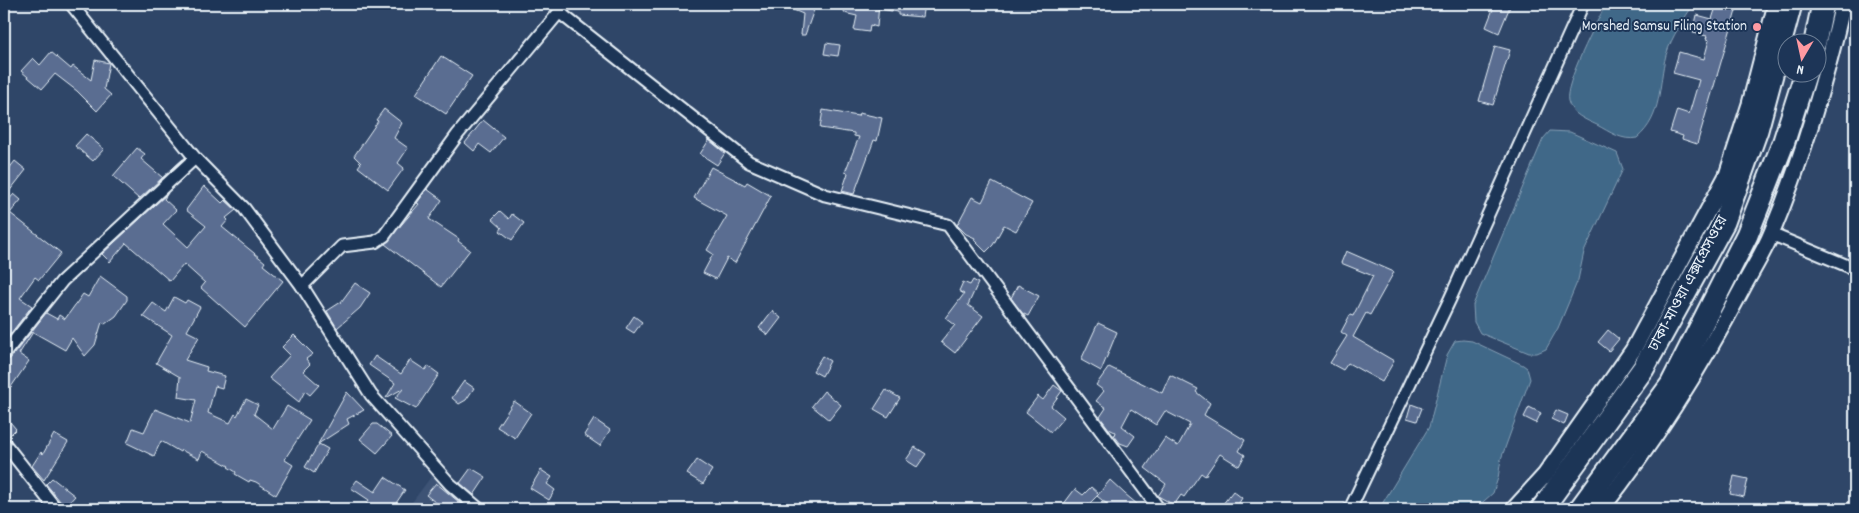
<svg xmlns="http://www.w3.org/2000/svg" width="1859" height="513" font-family="Dekko,'Noto Sans Bengali',sans-serif">
<rect width="100%" height="100%" fill="#2f4668"/>
<filter id="ink" filterUnits="userSpaceOnUse"><feTurbulence type="fractalNoise" baseFrequency=".02" numOctaves="2"/><feDisplacementMap in="SourceGraphic" scale="10" xChannelSelector="R" yChannelSelector="G"/><feConvolveMatrix kernelMatrix="1 2 1 2 8 2 1 2 1" color-interpolation-filters="sRGB"/></filter>
<g filter="url(#ink)">
<polygon fill="#3c5274" points="433,474 475,509 407,509"/>
<g fill="#416888" stroke="#849fb5">
<path d="M1606,4H1694C1683,20 1672,36 1666,55C1658,85 1663,116 1637,138C1622,141 1610,132 1597,125C1586,120 1571,114 1568,101C1564,84 1597,22 1606,4Z"/>
<polygon points="1550,131 1570,132 1617,153 1623,169 1584,252 1578,280 1558,328 1546,349 1537,353 1529,353 1480,333 1474,322 1473,305 1543,139"/>
<polygon points="1463,340 1472,341 1523,365 1527,368 1530,379 1501,459 1498,478 1493,493 1475,509 1379,509 1429,427 1447,355 1455,341"/>
</g>
<g fill="#5a6d91" stroke="#e8f1f8">
<polygon points="779,4 816,4 805,35 801,35 803,14"/>
<polygon points="845,4 879,4 877,27 870,25 869,32 854,30 857,16 844,13"/>
<polygon points="881,4 924,4 922,17 898,15 898,12 880,9"/>
<polygon points="1495,4 1511,4 1499,33 1486,27"/>
<polygon points="1717,4 1738,4 1697,144 1682,139 1683,136 1670,132 1677,110 1689,114 1699,80 1673,73 1679,52 1704,59 1709,40 1706,39 1707,36 1693,33 1697,15 1712,19"/>
<polygon points="826,43 840,45 838,56 824,54"/>
<polygon points="1495,46 1510,50 1493,105 1479,101"/>
<polygon points="51,52 71,69 73,66 91,80 95,60 109,63 104,89 111,95 97,111 77,91 55,74 42,89 21,71 33,58 40,65"/>
<polygon points="441,56 472,76 446,114 416,94"/>
<polygon points="384,109 402,123 394,138 408,148 398,163 404,168 388,190 358,167 361,163 354,156 378,121 376,120"/>
<polygon points="823,110 858,116 859,113 882,118 877,141 874,140 854,194 842,191 848,173 845,172 859,137 854,136 854,133 820,128"/>
<polygon points="483,120 504,137 491,153 479,144 474,151 465,143"/>
<polygon points="86,134 104,149 93,161 75,146"/>
<polygon points="709,140 725,153 717,165 700,154"/>
<polygon points="137,148 145,154 141,159 163,178 183,159 139,199 113,176"/>
<polygon points="15,161 26,170 4,198 4,175"/>
<polygon points="711,167 745,185 747,182 771,196 735,263 727,258 716,279 703,273 713,254 707,250 727,216 694,198"/>
<polygon points="992,182 1032,203 1016,231 1004,225 993,245 986,252 974,240 975,238 966,234 957,225 972,197 982,202"/>
<polygon points="204,186 222,203 225,200 236,210 226,218 228,220 222,227 265,262 263,265 283,281 245,327 201,288 205,283 184,264 170,281 126,243 110,262 102,254 168,193 164,199 176,210 163,224 188,247 206,226 186,210"/>
<polygon points="427,189 442,200 429,219 459,239 458,241 470,250 441,287 385,244 419,204 417,203"/>
<polygon points="14,194 21,200 10,213 61,253 39,280 35,277 20,298 32,306 4,342 4,205"/>
<polygon points="500,211 509,219 512,214 524,223 512,240 500,231 502,228 492,219"/>
<polygon points="1346,251 1394,272 1370,315 1366,313 1353,337 1394,361 1382,382 1348,363 1343,370 1330,363 1347,336 1341,332 1350,315 1353,316 1373,276 1341,263"/>
<polygon points="100,276 127,296 127,300 116,316 105,324 102,322 95,345 85,356 72,338 65,350 33,332 19,354 29,361 11,387 4,382 4,361 10,359 46,313 57,319 59,315 65,319 83,294 88,297"/>
<polygon points="973,280 978,283 968,305 983,316 955,353 941,342 955,325 946,318 964,294 959,291 963,282 970,285"/>
<polygon points="355,283 370,293 360,308 337,328 327,311 341,302"/>
<polygon points="1018,285 1039,296 1028,316 1022,313 1011,298"/>
<polygon points="174,297 185,303 187,300 200,307 187,331 199,337 185,360 207,367 206,371 225,376 222,388 215,386 208,413 230,423 235,414 237,416 246,399 258,405 254,414 273,429 287,406 310,420 286,457 285,460 293,465 276,495 256,482 250,480 249,482 235,474 236,472 228,467 229,466 202,451 199,459 181,450 180,452 161,441 154,456 127,443 133,428 144,432 155,409 190,423 196,400 178,397 180,377 156,363 172,335 143,316 153,303 166,312"/>
<polygon points="772,311 781,318 768,335 759,328"/>
<polygon points="634,316 642,322 634,333 626,328"/>
<polygon points="1098,323 1117,332 1101,371 1081,360"/>
<polygon points="1608,330 1619,339 1609,351 1598,342"/>
<polygon points="294,335 313,354 306,359 310,364 303,371 319,385 310,395 305,391 299,402 269,378 290,355 282,347"/>
<polygon points="375,356 401,374 410,360 425,370 428,366 439,374 416,409 395,398 404,388 386,398 395,383 369,365"/>
<polygon points="822,356 830,361 822,376 813,371"/>
<polygon points="1109,367 1162,393 1170,375 1198,389 1196,392 1210,403 1204,415 1245,440 1239,451 1245,455 1239,466 1220,454 1205,476 1201,473 1184,497 1181,495 1174,505 1158,496 1166,484 1145,468 1165,438 1178,446 1190,424 1165,411 1156,425 1131,409 1122,426 1135,436 1128,446 1120,443 1114,435 1115,432 1109,429 1100,417 1106,408 1096,401 1104,391 1096,385"/>
<polygon points="464,381 474,388 466,400 459,404 452,398"/>
<polygon points="1054,385 1062,391 1051,406 1064,417 1051,432 1026,412 1038,396 1043,400"/>
<polygon points="886,390 900,398 888,417 874,409"/>
<polygon points="824,391 841,405 829,420 812,406"/>
<polygon points="347,392 364,410 347,419 349,424 318,444"/>
<polygon points="514,401 531,413 515,438 497,427"/>
<polygon points="1411,404 1422,408 1417,421 1407,418"/>
<polygon points="1529,407 1541,413 1536,423 1524,417"/>
<polygon points="1556,410 1568,415 1564,425 1551,419"/>
<polygon points="4,415 16,429 8,437 4,436"/>
<polygon points="594,419 610,430 600,446 584,435"/>
<polygon points="373,424 377,424 392,436 377,453 360,439"/>
<polygon points="54,434 68,442 44,480 32,466 41,452 43,454"/>
<polygon points="319,444 328,449 314,473 305,467"/>
<polygon points="915,447 926,454 917,467 906,460"/>
<polygon points="697,460 712,470 703,484 687,474"/>
<polygon points="471,468 486,477 474,495 460,483"/>
<polygon points="541,470 552,477 547,484 555,490 549,500 530,488"/>
<polygon points="1734,476 1748,479 1744,497 1730,494"/>
<polygon points="385,477 405,490 392,509 363,509 369,500 351,488 357,480 375,492"/>
<polygon points="52,478 75,496 65,507 46,484"/>
<polygon points="1110,480 1125,494 1143,509 1113,509 1097,496"/>
<polygon points="436,483 465,507 463,509 444,509 426,495"/>
<polygon points="1091,487 1099,494 1084,509 1060,509 1075,489 1083,495"/>
<polygon points="1233,491 1242,498 1239,503 1250,509 1219,509"/>
</g>
<g fill="none" stroke-linecap="round" stroke-linejoin="round">
<defs>
<g id="minor">
<polyline points="71,4 195,158 244,208 302,286 371,395 450,484 479,509"/>
<polyline points="560,13 749,162 825,195 948,225 1159,509"/>
<polyline points="1771,234 1855,269"/>
<polyline points="302,286 342,246 375,242 384,236 458,134 566,4"/>
<polyline points="4,354 62,281 195,158"/>
<polyline points="4,443 56,509"/>
<polyline points="1350,509 1450,299 1583,4"/>
</g>
<g id="tertiary">
<polyline points="1514,509 1545,475 1633,350 1727,175 1750,104 1776,4"/>
<path d="M1601,509C1655,441 1701,367 1742,289C1752,270 1764,252 1772,232C1803,158 1825,82 1843,4"/>
</g>
<g id="motorway">
<polyline points="1815,42 1823,4"/>
<polyline points="1542,509 1643,369 1724,222 1757,130 1791,4"/>
<polyline points="1580,509 1671,385 1747,235 1784,141 1806,72"/>
</g>
</defs>
<use href="#minor" stroke="#e8f1f8" stroke-width="15"/>
<use href="#tertiary" stroke="#e8f1f8" stroke-width="19"/>
<use href="#motorway" stroke="#e8f1f8" stroke-width="25"/>
<use href="#minor" stroke="#1d3557" stroke-width="11"/>
<use href="#tertiary" stroke="#1d3557" stroke-width="15"/>
<use href="#motorway" stroke="#1d3557" stroke-width="21"/>
</g>
</g>
<circle fill="#ff9aa2" stroke="#1d3557" stroke-width="2" cx="1757" cy="27" r="5"/>
<g text-anchor="middle" dominant-baseline="central" stroke-width="4" stroke-linejoin="round" paint-order="stroke">
<g font-size="15" fill="#e8f1f8" stroke="#1d3557" text-anchor="end">
<text x="1747" y="27">Morshed Samsu Filing Station</text>
</g>
<g font-size="15" fill="#e8f1f8" stroke="#1d3557">
<text transform="translate(1689 284) rotate(-62)">ঢাকা-মাওয়া এক্সপ্রেসওয়ে</text>
</g>
</g>
<rect width="1859" height="513" fill="none" stroke="#1d3557" stroke-width="20"/>
<rect x="10" y="10" width="1839" height="493" fill="none" stroke="#e8f1f8" stroke-width="2" filter="url(#ink)"/>
<g transform="translate(1802 58) rotate(189)"><circle r="24" fill="#1d3557" stroke="#6e8097"/>
<path d="M0-4L9 19L0 12L-9 19Z" fill="#ff9aa2"/>
<text y="-8" font-size="14" font-weight="bold" text-anchor="middle" fill="#e8f1f8">N</text>
</g>
</svg>
